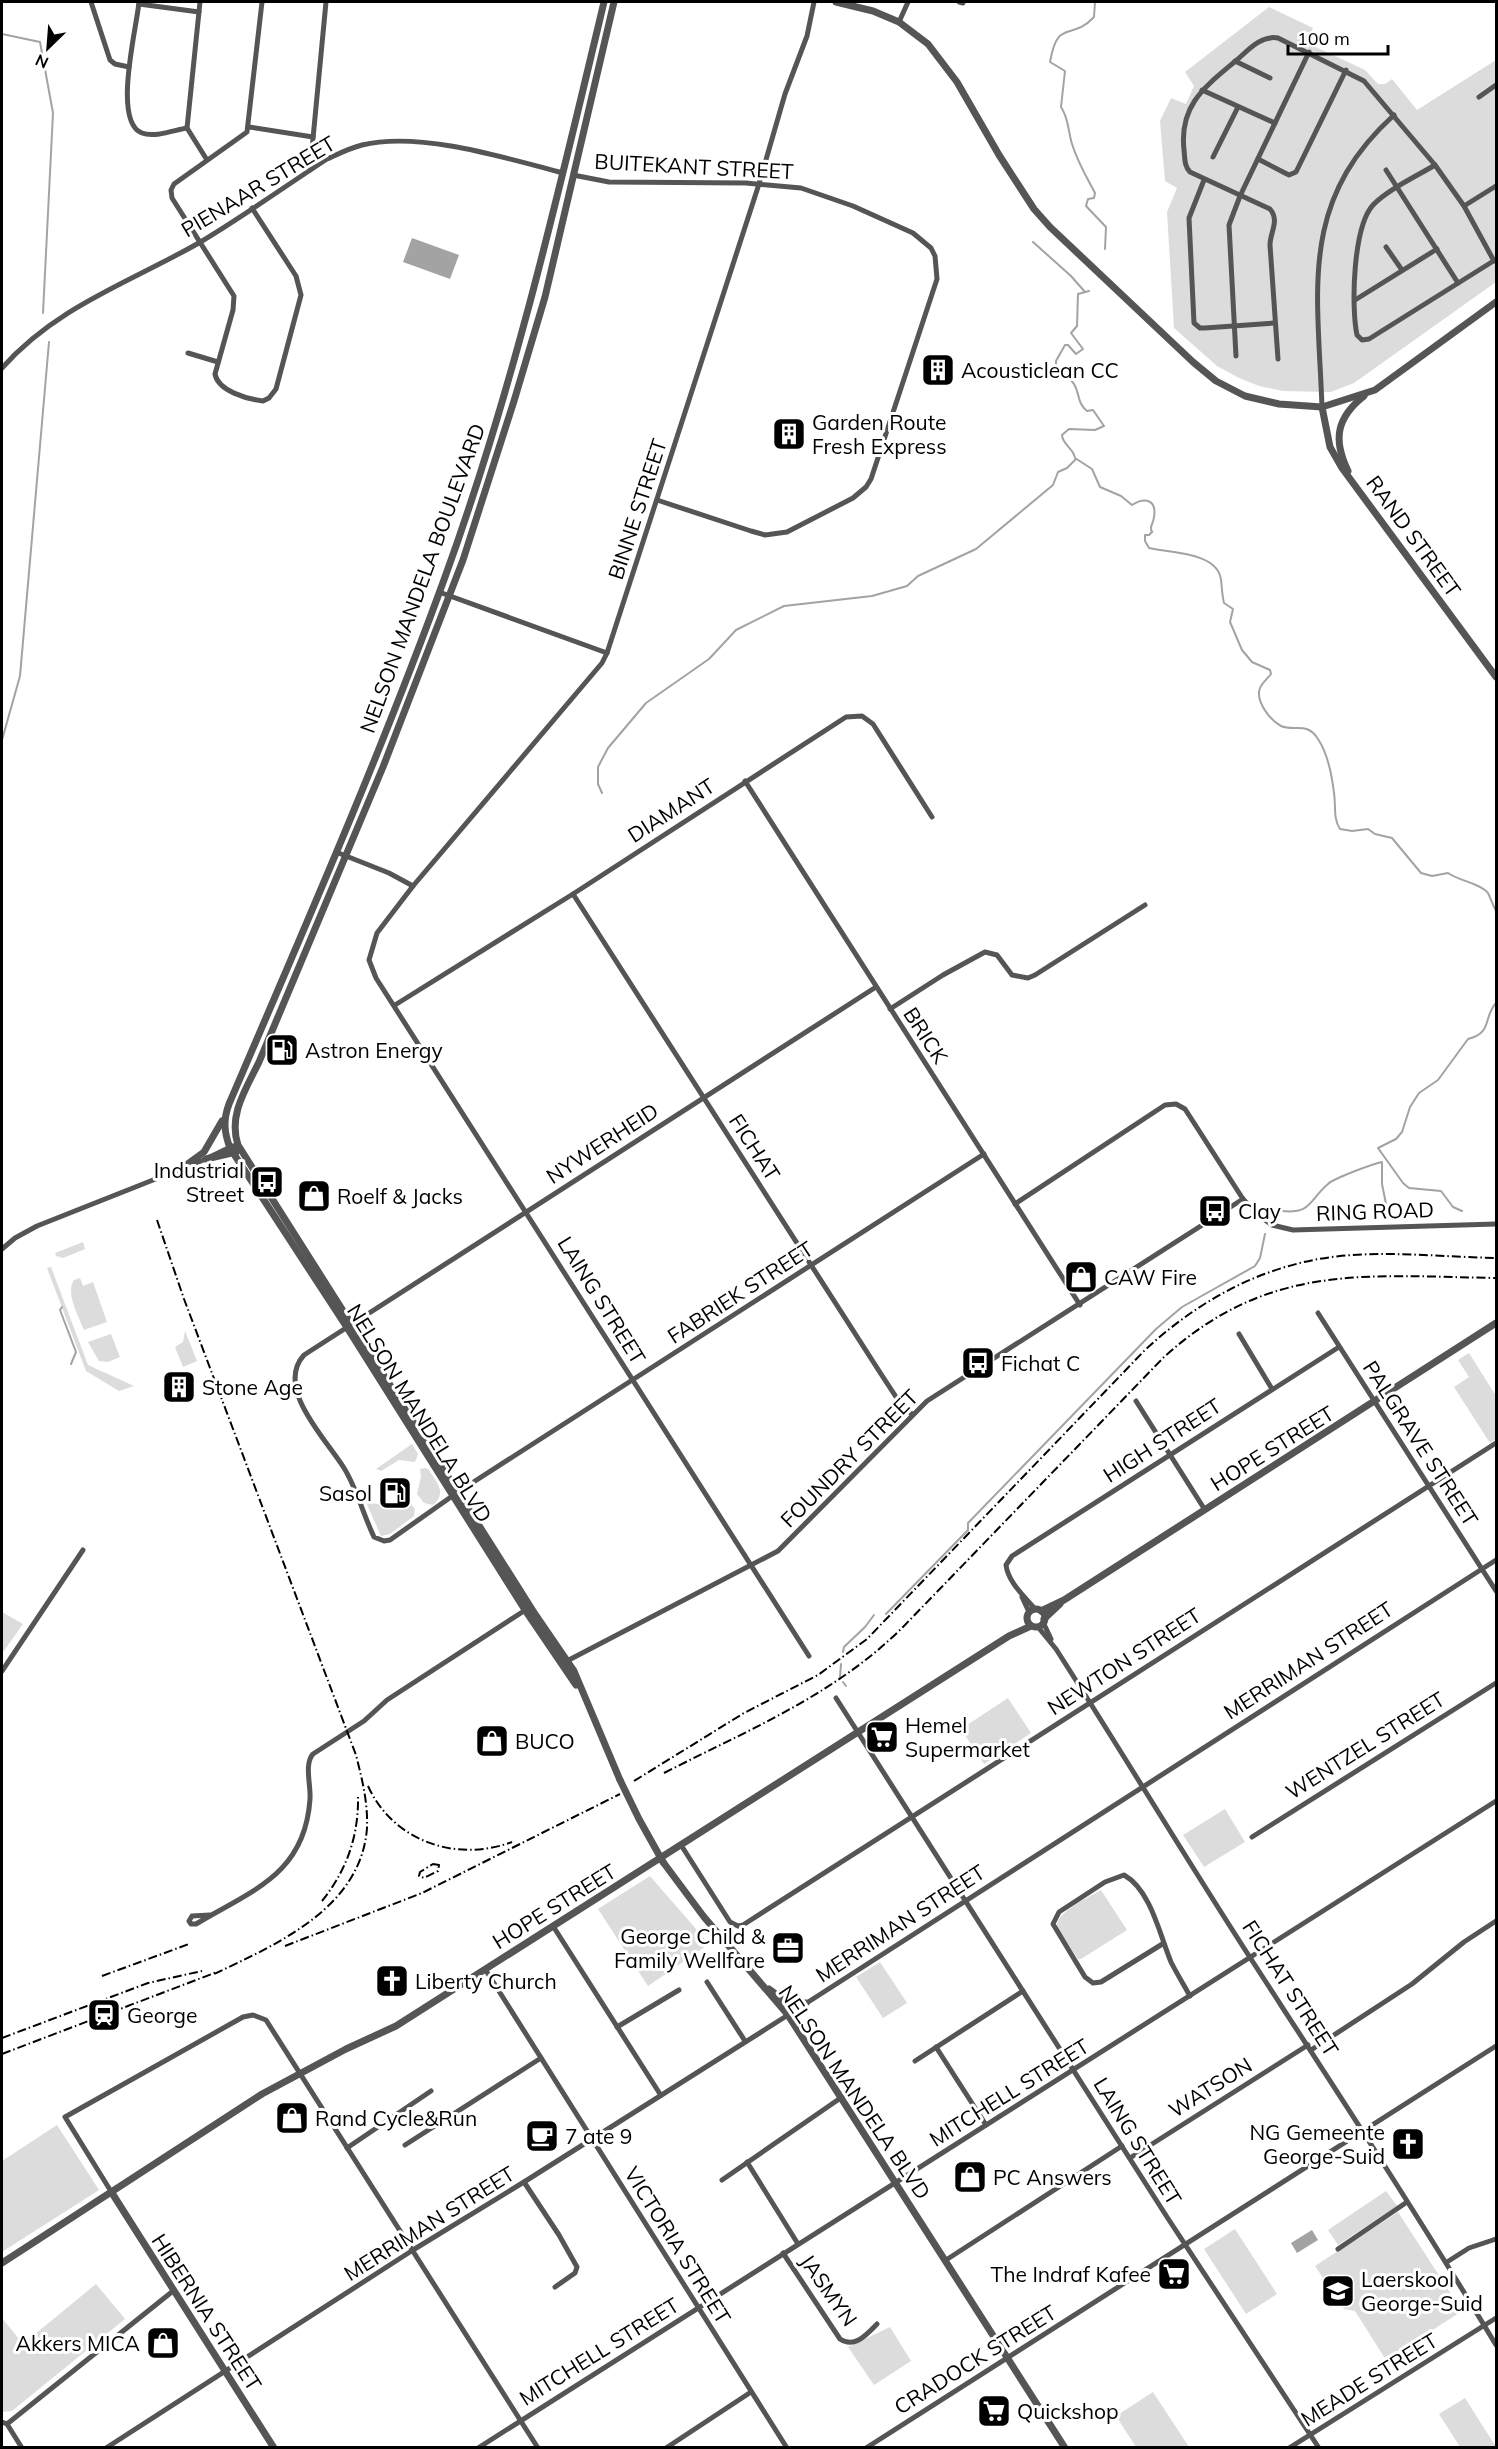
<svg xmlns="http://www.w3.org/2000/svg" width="1498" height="2449" font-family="Mulish,sans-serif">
<rect width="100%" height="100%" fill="#fff"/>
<g fill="#dcdcdc">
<polygon points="1269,7 1313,28 1307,43 1365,70 1378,84 1385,84 1392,79 1417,110 1496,60 1496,282 1354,383 1331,392 1283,391 1259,386 1239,378 1217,366 1174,328 1167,212 1177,188 1165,181 1160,121 1171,98 1186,104 1194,86 1185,72"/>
<polygon points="83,1242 85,1249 63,1258 56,1256 55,1253"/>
<polygon points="51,1267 88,1365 134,1386 119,1391 86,1371 47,1268"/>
<path d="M80,1278L83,1286L93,1282L107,1322L84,1330C79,1317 65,1293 74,1280Z"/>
<polygon points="185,1331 197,1361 183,1367 175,1347 183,1342"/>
<polygon points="111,1334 120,1357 108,1362 99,1361 88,1342"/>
<polygon points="1469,1353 1496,1396 1496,1439 1490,1443 1454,1387 1469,1377 1458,1360"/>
<polygon points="412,1444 418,1454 415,1462 399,1460 381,1471 376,1469"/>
<path d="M425,1468L428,1469C436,1481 448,1493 433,1505L424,1503L417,1494L421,1477L420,1469Z"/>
<polygon points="366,1502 400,1508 411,1504 415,1509 414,1516 390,1534 381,1536"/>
<polygon points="2,1612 23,1624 4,1651 2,1650"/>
<polygon points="1008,1698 1031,1733 984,1764 961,1729"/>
<polygon points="1225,1809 1245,1842 1204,1867 1183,1835"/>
<polygon points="650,1876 709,1944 648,1986 598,1909"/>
<path d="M1101,1890L1127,1930L1081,1959H1078L1057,1927C1056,1912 1089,1897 1101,1890Z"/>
<polygon points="880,1962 907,2003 883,2018 856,1977"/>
<polygon points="57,2125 99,2190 2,2252 2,2161"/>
<polygon points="1386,2191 1397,2206 1338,2245 1328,2230"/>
<polygon points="1398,2212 1462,2311 1386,2360 1355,2311 1344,2309 1315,2266"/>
<polygon points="1235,2229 1277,2294 1246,2314 1204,2249"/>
<polygon points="96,2284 125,2319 12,2411 2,2412 2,2318 23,2344"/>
<polygon points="890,2327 911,2361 874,2385 848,2347"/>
<polygon points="1153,2392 1189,2447 1136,2447 1116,2416"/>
<polygon points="1465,2398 1496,2447 1460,2447 1439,2414"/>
</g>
<g fill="#a3a3a3">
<polygon points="412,238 459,255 450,279 403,262"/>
<polygon points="1312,2230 1318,2240 1297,2253 1291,2243"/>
</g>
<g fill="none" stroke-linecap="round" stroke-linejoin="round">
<g stroke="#a3a3a3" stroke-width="2">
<path d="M1095,2L1094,17C1071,42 1058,17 1050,62L1065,71L1061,107C1069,119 1068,131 1072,144C1078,163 1086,176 1095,193L1094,198L1088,199L1086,206L1106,227L1105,249"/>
<polyline points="2,34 40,42 53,113 43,313"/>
<polyline points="1033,242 1071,276 1085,292"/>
<path d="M1089,291L1078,294L1077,326L1071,333L1083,349L1076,354L1068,345H1065L1056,361V368C1061,375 1070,377 1074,384C1080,394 1077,403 1087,411L1093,410L1104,426L1095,430L1069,429L1062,435C1062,444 1074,449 1075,458L1092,469L1100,487L1121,496L1132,505C1144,497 1157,499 1154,517C1154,520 1152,523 1151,527C1151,536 1155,528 1149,535H1145V541L1149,548C1170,553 1218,552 1221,580C1222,587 1222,595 1224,603L1233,609L1230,622L1242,650L1252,662L1270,670L1271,674C1268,678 1262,683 1260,688C1255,701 1270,720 1281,726C1295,732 1307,721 1318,739C1328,754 1332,776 1334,793C1336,805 1333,819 1340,829L1352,831L1368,829L1375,834L1392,838L1421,873L1432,876L1448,873C1459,881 1480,883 1488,893C1491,899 1493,906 1496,911"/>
<polyline points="2,740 20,676 49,342"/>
<polyline points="602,793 598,784 598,767 608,748 646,703 709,659 736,630 784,606 872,596 907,586 918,576 976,549 1053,485 1058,472 1067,468 1076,459"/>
<polyline points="1382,1163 1382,1184 1388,1214"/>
<path d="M1282,1211C1312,1214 1309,1200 1328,1184C1334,1178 1373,1164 1382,1162"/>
<path d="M1462,1211L1453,1207L1441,1191L1409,1188L1403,1183L1378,1148L1396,1139L1402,1132L1410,1107L1419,1093L1438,1080L1468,1039C1493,1033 1483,1017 1496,1003"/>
<polyline points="62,1307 60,1310 76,1352 71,1364"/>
<polyline points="886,1614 968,1530 968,1523 1156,1329 1182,1307 1255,1266 1260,1258 1265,1234"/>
<polyline points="843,1652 844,1647 865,1627 874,1615"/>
<polyline points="840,1677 841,1664"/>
<polyline points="843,1682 846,1686"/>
</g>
<g stroke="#555" stroke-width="5">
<polyline points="91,2 110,60 115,64 129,67"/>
<path d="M139,2C137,27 112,122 142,133C154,138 175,130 187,128"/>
<polyline points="200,2 187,128 207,160"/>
<polyline points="959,2 963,3"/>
<polyline points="139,4 199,12"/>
<polyline points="899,22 908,2"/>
<polyline points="1235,61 1270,78"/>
<polyline points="1202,90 1275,123"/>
<polyline points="1479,97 1496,85"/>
<polyline points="249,127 313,137"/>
<polyline points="1213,157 1238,107"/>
<polyline points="1258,159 1285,173 1289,175 1296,172 1346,70"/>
<path d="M1435,165C1417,176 1387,190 1373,205C1353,227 1351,307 1357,335L1362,340L1369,339L1495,260"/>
<polyline points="310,170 326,2"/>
<polyline points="1386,170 1458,283"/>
<polyline points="573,175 609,182 746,183 801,188 853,206 913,233 931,248 935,256 937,279 871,479 866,487 853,498 787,532 765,535 751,531 657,500"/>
<polyline points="1204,180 1189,218 1194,323 1200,328 1205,328 1275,323"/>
<polyline points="1464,206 1496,186"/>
<path d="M252,208L296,276L301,295L276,389L269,398L263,401C247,399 218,391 215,374L233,310L234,296L172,198L171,190L174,184L247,132L262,2"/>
<polyline points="1386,247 1402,270"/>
<polyline points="1355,300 1437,249"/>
<polyline points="188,353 218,362"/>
<polyline points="1236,356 1229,225 1240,196 1309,52"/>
<path d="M1278,359L1270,245C1270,232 1280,221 1270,209L1190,172C1184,166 1185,158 1184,150C1179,104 1206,86 1238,59C1249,49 1262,35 1278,38L1364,81L1435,165L1464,206L1494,261"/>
<path d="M2,368C56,307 128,283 197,244C241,218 284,187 327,159C338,154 350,148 362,145C420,131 506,158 563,173"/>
<path d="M1322,407C1318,291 1298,202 1394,115"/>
<polyline points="439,592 607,653"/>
<polyline points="745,781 1080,1305"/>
<polyline points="336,852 389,873 413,886"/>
<polyline points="573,894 881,1374 902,1406 912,1414"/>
<path d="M876,987L304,1355C274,1388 327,1440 344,1468C357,1489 363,1514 374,1537L384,1541L390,1540L458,1492L984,1154"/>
<polyline points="395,1005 573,894 846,717 862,716 873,724 932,817"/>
<polyline points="890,1009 943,975 985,952 997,955 1012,975 1028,978 1035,975 1145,905"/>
<polyline points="1015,1204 1165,1105 1176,1104 1185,1109 1243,1199 1258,1215 1272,1225 1293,1230 1496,1224"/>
<polyline points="2,1249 15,1238 37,1226 206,1159"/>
<polyline points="1318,1313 1496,1591"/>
<polyline points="1239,1334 1272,1389"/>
<polyline points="1136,1401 1205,1510"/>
<polyline points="1022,1597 1029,1612"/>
<path d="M1035,1609C1024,1596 1008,1582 1006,1565L1012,1556L1339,1347"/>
<polyline points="1043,1622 1051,1639"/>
<path d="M1038,1627L1056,1649C1122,1752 1185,1857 1251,1959C1334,2087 1418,2215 1496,2345"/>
<polyline points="809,1656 376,978 369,960 377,933 413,886 602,663 607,653 759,184 785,94 807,36 814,2"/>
<polyline points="565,1662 778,1551 927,1401 1243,1199"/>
<polyline points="2,1671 83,1550"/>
<polyline points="836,1698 1167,2217 1319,2448"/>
<polyline points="1252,1837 1496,1683"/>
<polyline points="681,1845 730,1922 738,1926 743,1925 1496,1443"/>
<path d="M210,1915L192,1916L189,1921L191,1924H196C253,1890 305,1874 310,1799C311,1785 304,1764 313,1754L364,1721L387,1700L527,1609"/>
<polyline points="553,1926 660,2094"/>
<path d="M1164,1943L1101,1982L1093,1983L1085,1977L1053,1924L1059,1912L1105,1882L1124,1875C1151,1890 1160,1936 1171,1962C1177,1974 1184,1985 1190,1996"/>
<polyline points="485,1969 787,2448"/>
<polyline points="707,1982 745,2041"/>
<polyline points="617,2027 679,1990"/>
<polyline points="936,2047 986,2125"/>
<polyline points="1311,2050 1412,1984 1464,1942 1496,1921"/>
<polyline points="915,2061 1023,1991"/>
<polyline points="405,2145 541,2058"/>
<polyline points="347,2148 431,2091"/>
<polyline points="1130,2158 1308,2045"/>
<polyline points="747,2162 798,2244"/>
<polyline points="722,2180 842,2097"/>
<polyline points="524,2182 559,2235 577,2267 575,2273 555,2287"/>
<polyline points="112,2193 65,2117 243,2017 253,2015 266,2020 538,2448"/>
<polyline points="1338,2249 1407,2202"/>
<path d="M783,2253L840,2339C855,2349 867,2334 877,2324"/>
<polyline points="946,2260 1122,2146"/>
<polyline points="1447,2262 1469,2248 1496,2239"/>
<polyline points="2,2422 7,2424 22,2448"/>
<polyline points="7,2424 173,2291"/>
<polyline points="106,2448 413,2250 524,2182 788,2015 1496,1560"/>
<polyline points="478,2448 1496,1801"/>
<polyline points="666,2448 751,2392"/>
<polyline points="866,2448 1496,2046"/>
<polyline points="1289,2448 1496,2318"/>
</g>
<g stroke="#555" stroke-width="7">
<path d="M614,2L545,297L514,401L463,560L383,767L259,1062C246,1089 228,1115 238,1145L535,1614L574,1671L620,1780"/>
<polyline points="836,2 873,11 899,22 928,44 957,82 999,155 1034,209 1050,227 1193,362 1216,381 1245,396 1279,404 1322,407 1375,390 1496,302"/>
<polyline points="1322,407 1330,447 1342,468 1496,677"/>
<path d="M1348,471C1333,440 1336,418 1364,396"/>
<polyline points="206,1159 236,1152"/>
<polyline points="208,1159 233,1147"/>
<polyline points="182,1168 204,1152 222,1121"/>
<circle cx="1036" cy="1618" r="9"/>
<polyline points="1041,1611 1064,1600 1496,1323"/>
<polyline points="1044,1619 1060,1604"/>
<path d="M576,1685L525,1610L346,1326L230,1148C224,1132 223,1120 229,1104C304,929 380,756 445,577C513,390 558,195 604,2"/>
<polyline points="663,1862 704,1917 788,2015 1065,2448"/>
<polyline points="769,1989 788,2003 806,2003"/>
<polyline points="112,2193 274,2448"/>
<polyline points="2,2263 262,2094 346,2049 396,2026 1009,1636 1031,1626"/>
</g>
<g stroke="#000" stroke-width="2" stroke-dasharray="9 3 1.5 3" stroke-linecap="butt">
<path d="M157,1220L184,1299L356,1755C362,1779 368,1802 367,1828C361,1909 275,1945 212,1975"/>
<path d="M664,1773C748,1730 835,1695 903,1627L1164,1357C1269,1262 1366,1276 1496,1278"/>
<path d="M634,1781L744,1713L818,1675L867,1639L1145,1350C1200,1299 1265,1264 1340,1256C1392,1251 1445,1257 1496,1258"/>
<path d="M368,1786C393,1841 456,1863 512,1842"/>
<polygon points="433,1864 439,1865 438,1871 424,1878 419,1876 420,1872"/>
<path d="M322,1901C347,1870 359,1835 358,1795"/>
<polyline points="285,1946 422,1893 620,1794"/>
<polyline points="102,1976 189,1944"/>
<polyline points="2,2038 148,1983 202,1971"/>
<polyline points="2,2054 217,1972"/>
</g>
<polyline stroke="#555" stroke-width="7" points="620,1780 639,1819 663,1862"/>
</g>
<defs>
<symbol id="building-square" viewBox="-11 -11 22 22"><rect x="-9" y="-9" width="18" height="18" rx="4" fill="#000" stroke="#fff"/><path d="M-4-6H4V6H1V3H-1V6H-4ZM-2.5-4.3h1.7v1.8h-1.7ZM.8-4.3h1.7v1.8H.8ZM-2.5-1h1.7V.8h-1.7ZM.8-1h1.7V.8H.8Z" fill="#fff"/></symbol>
<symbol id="fuel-square" viewBox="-11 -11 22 22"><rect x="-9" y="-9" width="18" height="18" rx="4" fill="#000" stroke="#fff"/><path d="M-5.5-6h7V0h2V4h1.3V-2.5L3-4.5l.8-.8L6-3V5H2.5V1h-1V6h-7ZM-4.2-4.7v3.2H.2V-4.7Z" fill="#fff"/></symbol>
<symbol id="bus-square" viewBox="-11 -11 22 22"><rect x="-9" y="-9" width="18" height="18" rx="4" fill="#000" stroke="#fff"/><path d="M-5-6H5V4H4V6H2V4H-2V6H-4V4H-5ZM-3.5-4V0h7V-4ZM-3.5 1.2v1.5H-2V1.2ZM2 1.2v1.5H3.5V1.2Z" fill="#fff"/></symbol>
<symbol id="shop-square" viewBox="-11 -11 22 22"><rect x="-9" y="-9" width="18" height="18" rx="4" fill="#000" stroke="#fff"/><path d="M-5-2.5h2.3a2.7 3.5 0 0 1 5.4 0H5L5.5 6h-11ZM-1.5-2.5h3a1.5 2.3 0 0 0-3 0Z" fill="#fff"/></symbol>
<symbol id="supermarket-square" viewBox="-11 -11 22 22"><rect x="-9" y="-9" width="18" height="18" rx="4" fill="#000" stroke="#fff"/><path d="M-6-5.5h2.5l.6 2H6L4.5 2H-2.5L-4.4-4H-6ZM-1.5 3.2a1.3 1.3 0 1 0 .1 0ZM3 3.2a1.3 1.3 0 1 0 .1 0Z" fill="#fff"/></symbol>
<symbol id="office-square" viewBox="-11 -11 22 22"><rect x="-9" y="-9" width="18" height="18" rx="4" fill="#000" stroke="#fff"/><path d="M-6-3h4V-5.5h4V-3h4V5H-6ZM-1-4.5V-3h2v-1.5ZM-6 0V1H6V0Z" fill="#fff"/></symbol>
<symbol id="church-square" viewBox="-11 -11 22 22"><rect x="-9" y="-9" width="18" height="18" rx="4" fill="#000" stroke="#fff"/><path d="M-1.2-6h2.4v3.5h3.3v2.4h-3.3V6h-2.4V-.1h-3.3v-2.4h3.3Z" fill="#fff"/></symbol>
<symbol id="station-square" viewBox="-11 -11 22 22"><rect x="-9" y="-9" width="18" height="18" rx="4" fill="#000" stroke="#fff"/><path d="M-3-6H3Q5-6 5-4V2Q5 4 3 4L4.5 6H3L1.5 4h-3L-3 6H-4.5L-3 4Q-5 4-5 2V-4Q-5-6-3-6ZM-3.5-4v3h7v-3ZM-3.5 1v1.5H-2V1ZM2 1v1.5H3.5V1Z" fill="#fff"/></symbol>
<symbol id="cafe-square" viewBox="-11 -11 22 22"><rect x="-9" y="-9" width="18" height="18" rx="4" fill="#000" stroke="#fff"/><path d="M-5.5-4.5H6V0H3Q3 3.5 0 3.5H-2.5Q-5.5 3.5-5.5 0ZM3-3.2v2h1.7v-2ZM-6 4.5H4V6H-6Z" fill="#fff"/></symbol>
<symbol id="school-square" viewBox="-11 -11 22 22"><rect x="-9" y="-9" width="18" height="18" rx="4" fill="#000" stroke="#fff"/><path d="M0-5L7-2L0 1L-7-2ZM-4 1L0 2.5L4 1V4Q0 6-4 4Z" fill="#fff"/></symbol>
</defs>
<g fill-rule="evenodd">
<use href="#building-square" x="919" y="351" width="38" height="38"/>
<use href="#building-square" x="770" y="415" width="38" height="38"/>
<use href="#fuel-square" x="263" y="1031" width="38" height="38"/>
<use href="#bus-square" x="248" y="1163" width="38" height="38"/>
<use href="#shop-square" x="295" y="1177" width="38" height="38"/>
<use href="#bus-square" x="1196" y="1192" width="38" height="38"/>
<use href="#shop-square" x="1062" y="1258" width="38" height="38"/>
<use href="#bus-square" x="959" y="1344" width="38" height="38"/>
<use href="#building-square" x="160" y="1368" width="38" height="38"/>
<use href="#fuel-square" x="376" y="1474" width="38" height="38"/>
<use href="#supermarket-square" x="863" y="1718" width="38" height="38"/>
<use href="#shop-square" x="473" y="1722" width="38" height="38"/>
<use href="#office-square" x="769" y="1929" width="38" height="38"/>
<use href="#church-square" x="373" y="1962" width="38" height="38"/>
<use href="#station-square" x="85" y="1996" width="38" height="38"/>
<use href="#shop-square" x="273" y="2099" width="38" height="38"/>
<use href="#cafe-square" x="523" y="2117" width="38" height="38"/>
<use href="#church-square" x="1389" y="2125" width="38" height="38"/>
<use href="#shop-square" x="951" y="2158" width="38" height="38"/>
<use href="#supermarket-square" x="1155" y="2255" width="38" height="38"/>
<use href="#school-square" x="1319" y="2272" width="38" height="38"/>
<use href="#shop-square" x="144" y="2324" width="38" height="38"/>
<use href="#supermarket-square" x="975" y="2392" width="38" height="38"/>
</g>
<g text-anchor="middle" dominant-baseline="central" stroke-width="6" stroke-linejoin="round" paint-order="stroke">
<g font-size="21" fill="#000" stroke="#fff">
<text transform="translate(694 166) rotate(3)">BUITEKANT STREET</text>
<text transform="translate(258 186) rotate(-31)">PIENAAR STREET</text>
<text transform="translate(637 509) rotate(-72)">BINNE STREET</text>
<text transform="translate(1414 536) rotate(54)">RAND STREET</text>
<text transform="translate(422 578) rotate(-70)">NELSON MANDELA BOULEVARD</text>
<text transform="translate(671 810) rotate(-33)">DIAMANT</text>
<text transform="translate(926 1035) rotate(57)">BRICK</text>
<text transform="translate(602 1143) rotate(-33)">NYWERHEID</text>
<text transform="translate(755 1147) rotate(57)">FICHAT</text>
<text transform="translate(1375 1211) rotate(-2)">RING ROAD</text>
<text transform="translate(740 1292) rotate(-33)">FABRIEK STREET</text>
<text transform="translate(602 1300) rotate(58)">LAING STREET</text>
<text transform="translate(420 1413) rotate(58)">NELSON MANDELA BLVD</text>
<text transform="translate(1162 1440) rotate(-33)">HIGH STREET</text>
<text transform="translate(1421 1443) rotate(57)">PALGRAVE STREET</text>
<text transform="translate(1272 1448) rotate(-32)">HOPE STREET</text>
<text transform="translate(849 1458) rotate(-45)">FOUNDRY STREET</text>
<text transform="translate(1308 1660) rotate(-33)">MERRIMAN STREET</text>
<text transform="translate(1124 1661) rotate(-33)">NEWTON STREET</text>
<text transform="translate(1365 1745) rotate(-32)">WENTZEL STREET</text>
<text transform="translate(554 1906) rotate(-32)">HOPE STREET</text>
<text transform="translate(900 1923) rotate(-33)">MERRIMAN STREET</text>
<text transform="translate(1291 1988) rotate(57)">FICHAT STREET</text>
<text transform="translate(1210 2087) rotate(-32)">WATSON</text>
<text transform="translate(855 2092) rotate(56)">NELSON MANDELA BLVD</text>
<text transform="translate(1009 2092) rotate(-32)">MITCHELL STREET</text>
<text transform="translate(1138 2141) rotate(58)">LAING STREET</text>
<text transform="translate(429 2223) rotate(-32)">MERRIMAN STREET</text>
<text transform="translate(678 2245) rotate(58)">VICTORIA STREET</text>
<text transform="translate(829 2290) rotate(55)">JASMYN</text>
<text transform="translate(207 2312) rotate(57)">HIBERNIA STREET</text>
<text transform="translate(599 2351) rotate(-32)">MITCHELL STREET</text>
<text transform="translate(975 2359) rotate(-32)">CRADOCK STREET</text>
<text transform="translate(1369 2379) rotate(-32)">MEADE STREET</text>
</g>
<g font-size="21" fill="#000" stroke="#fff" text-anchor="start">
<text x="961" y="370">Acousticlean CC</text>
<text x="812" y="422">Garden Route<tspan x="812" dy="24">Fresh Express</tspan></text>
<text x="305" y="1050">Astron Energy</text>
<text x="244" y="1170" text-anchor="end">Industrial<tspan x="244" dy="24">Street</tspan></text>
<text x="337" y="1196">Roelf &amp; Jacks</text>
<text x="1238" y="1211">Clay</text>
<text x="1104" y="1277">CAW Fire</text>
<text x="1001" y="1363">Fichat C</text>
<text x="202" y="1387">Stone Age</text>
<text x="372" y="1493" text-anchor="end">Sasol</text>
<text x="905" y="1725">Hemel<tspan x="905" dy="24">Supermarket</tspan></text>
<text x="515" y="1741">BUCO</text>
<text x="765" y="1936" text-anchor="end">George Child &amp;<tspan x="765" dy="24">Family Wellfare</tspan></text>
<text x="415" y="1981">Liberty Church</text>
<text x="127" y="2015">George</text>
<text x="315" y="2118">Rand Cycle&amp;Run</text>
<text x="1385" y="2132" text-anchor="end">NG Gemeente<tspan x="1385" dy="24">George-Suid</tspan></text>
<text x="565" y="2136">7 ate 9</text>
<text x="993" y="2177">PC Answers</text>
<text x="1151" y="2274" text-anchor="end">The Indraf Kafee</text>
<text x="1361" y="2279">Laerskool<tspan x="1361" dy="24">George-Suid</tspan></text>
<text x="140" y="2343" text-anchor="end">Akkers MICA</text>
<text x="1017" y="2411">Quickshop</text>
</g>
</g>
<rect width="1498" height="2449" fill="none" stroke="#000000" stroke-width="6"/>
<g transform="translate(48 48) rotate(205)" stroke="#ffffff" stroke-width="4.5" paint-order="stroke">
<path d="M0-4.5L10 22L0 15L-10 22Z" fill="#000000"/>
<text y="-9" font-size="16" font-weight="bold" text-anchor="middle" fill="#000000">N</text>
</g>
<path d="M1288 45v9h100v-9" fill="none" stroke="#000000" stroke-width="3"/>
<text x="1297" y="45" font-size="18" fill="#000000" stroke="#ffffff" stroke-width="4.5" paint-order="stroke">100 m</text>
</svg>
